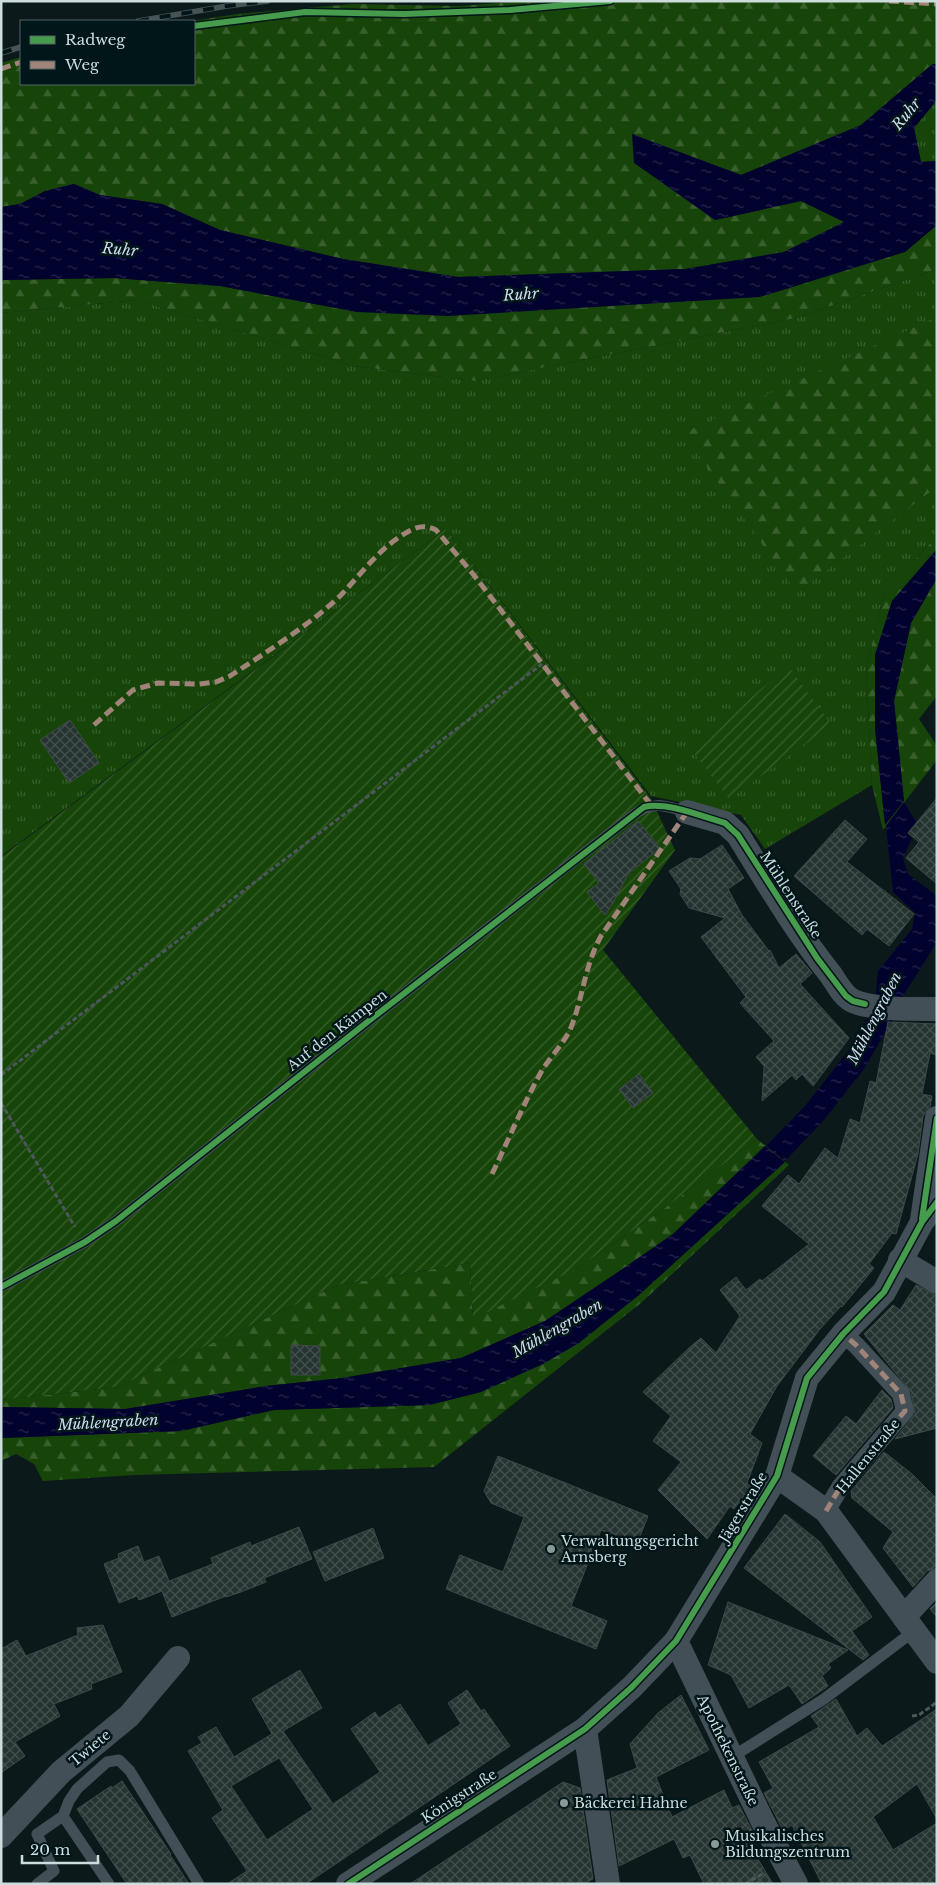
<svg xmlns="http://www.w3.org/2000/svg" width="938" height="1885" font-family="'Libre Baskerville',serif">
<defs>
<pattern id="grass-tufts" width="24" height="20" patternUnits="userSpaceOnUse" patternTransform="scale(1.25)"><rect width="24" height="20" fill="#174509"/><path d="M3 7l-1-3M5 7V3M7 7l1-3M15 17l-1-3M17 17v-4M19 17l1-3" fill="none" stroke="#385f2c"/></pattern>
<pattern id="forest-firs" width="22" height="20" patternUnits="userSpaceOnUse" patternTransform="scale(1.25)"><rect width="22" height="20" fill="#174509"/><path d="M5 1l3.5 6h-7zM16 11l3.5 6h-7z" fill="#385f2c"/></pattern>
<pattern id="garden-furrows" width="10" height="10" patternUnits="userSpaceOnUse" patternTransform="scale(1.25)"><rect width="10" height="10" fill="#174509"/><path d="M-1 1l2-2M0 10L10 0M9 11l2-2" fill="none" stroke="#385f2c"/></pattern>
<pattern id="water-ripples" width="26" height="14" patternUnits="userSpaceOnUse" patternTransform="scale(1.25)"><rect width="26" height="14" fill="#02022f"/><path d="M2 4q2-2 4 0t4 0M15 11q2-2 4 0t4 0" fill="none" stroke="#26264d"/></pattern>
<pattern id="building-cross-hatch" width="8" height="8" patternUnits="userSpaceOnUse" patternTransform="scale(1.25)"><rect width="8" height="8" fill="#253331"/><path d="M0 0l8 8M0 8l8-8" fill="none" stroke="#43504e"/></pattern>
</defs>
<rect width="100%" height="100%" fill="#0b191b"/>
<g fill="url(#grass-tufts)">
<polygon points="937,100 937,161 921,162 914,128"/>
<polygon points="937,269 937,536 884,593 866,669 872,785 765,849 741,815 651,796 446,529 1,856 1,313 137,300 354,366 475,381 796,318"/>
</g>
<g fill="url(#forest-firs)">
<polygon points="522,1 937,1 937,64 932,64 861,125 741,175 632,135 715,220 801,201 845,222 784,252 685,269 458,277 343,259 220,230 162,204 100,195 74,184 45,191 20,204 1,207 1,63 21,57 21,84 194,84 194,21 192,21 237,14 353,4 460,6"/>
<polygon points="937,225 937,269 796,318 475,381 354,366 137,300 1,313 1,280 114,278 220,286 357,312 905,252"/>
<polygon points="937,317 937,490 935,488 797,593 683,433"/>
<polygon points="937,536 937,549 892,601 875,655 875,729 885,825 904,801 894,701 911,623 937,578 937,696 919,719 937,746 937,760 883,830 872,785 866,669 884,593"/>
<polygon points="757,1139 789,1165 641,1303 434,1467 134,1475 43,1481 34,1464 16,1454 1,1461 1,1438 181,1431 274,1410 429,1405 481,1392 639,1295 784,1162 765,1147 673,1234 621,1270 545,1321 461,1358 342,1378 266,1386 125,1409 1,1407 1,1400 117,1387 338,1285 470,1263 473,1318 576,1269 662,1210"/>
</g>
<g fill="url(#garden-furrows)">
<polygon points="446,529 650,797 675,850 603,950 757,1139 662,1210 576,1269 473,1319 470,1263 338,1285 117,1387 1,1400 1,857"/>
<polygon points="788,666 832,725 729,799 691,749"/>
</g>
<g fill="url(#water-ripples)">
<polygon points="933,64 937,64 937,100 914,128 921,162 937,161 937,225 905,252 760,297 448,316 357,312 220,286 114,278 1,280 1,207 20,204 45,191 74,184 100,195 162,204 220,230 343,259 458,277 685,269 784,252 844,222 801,201 715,220 634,163 632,134 741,175 861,125"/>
<polygon points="937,549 937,578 911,623 894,701 904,801 885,825 875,728 875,655 892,601"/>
<polygon points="904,802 916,822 907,833 912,838 903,858 908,874 937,896 937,942 902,998 875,1002 878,971 912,929 915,913 893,892 886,826"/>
<polygon points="872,1009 894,1017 864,1069 824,1120 785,1161 766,1146 805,1106 852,1046"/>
<polygon points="765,1146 785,1162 639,1295 579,1343 543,1364 481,1392 429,1405 274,1410 181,1431 1,1438 1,1407 125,1409 266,1386 342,1378 461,1358 545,1321 621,1270 673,1234"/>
</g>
<g fill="url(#building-cross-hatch)" stroke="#3e4948" fill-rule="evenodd">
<polygon points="70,720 99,763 69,783 40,740"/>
<polygon points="937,798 937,884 906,858 919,842 908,833"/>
<polygon points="845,820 867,839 847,862 914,914 889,946 867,929 862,935 794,876"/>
<polygon points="638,821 660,848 628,874 613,903 605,915 587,892 599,883 584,864"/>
<polygon points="722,845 744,878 728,889 742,915 769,951 770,950 779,968 796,954 808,968 812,973 800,984 849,1038 813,1086 802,1074 796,1080 792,1075 762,1101 764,1066 756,1057 774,1041 740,1003 746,997 701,937 725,918 689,908 680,894 681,889 669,871 690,858 700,859"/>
<polygon points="888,1022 937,1024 937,1055 930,1053 922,1094 932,1096 930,1107 923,1116 918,1154 896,1234 892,1233 869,1264 874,1268 842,1307 841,1306 820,1329 777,1386 750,1434 762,1443 747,1483 751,1487 734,1509 730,1506 707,1539 658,1490 681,1462 653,1441 671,1416 643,1392 691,1346 701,1338 716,1353 740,1316 720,1290 736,1277 746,1290 760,1279 762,1281 809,1244 762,1206 788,1175 799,1184 825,1148 838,1158 850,1119 860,1123 870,1081 876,1083"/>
<polygon points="639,1074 653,1093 633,1108 619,1089"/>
<polygon points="916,1285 937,1296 937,1428 895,1439 915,1414 911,1392 864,1334 893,1305 900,1310"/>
<polygon points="291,1345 320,1346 320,1375 291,1375"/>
<polygon points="882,1390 891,1399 893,1408 836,1475 813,1456 846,1416 856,1424"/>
<polygon points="884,1452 912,1474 937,1499 937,1568 927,1571 913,1587 883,1548 893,1532 852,1498 851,1491"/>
<polygon points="498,1456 648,1516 637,1544 601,1530 571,1606 607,1621 596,1649 446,1589 460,1555 503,1572 524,1517 491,1503 484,1491"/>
<polygon points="785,1514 820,1542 872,1617 852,1631 869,1655 863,1660 744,1568"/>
<polygon points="299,1527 312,1559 264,1578 266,1582 241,1592 226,1597 226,1596 172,1617 162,1591 139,1600 137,1596 119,1603 104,1564 119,1558 118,1554 138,1546 144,1562 159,1556 169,1581 213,1564 211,1558 250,1542 251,1546"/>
<polygon points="373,1528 384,1558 325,1581 313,1552"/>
<polygon points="728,1602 848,1650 828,1664 831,1668 822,1676 828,1686 802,1704 789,1685 749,1708 731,1675 708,1665"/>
<polygon points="937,1602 937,1617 930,1609"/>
<polygon points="103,1625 122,1672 91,1684 92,1689 54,1704 60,1716 15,1742 25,1756 1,1773 1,1649 17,1640 26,1656 78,1635 77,1628"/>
<path d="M300,1670L322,1708L283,1731L333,1804L380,1772L351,1729L375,1712L379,1718L400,1704L428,1746L461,1724L448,1703L467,1690L481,1711L484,1709L510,1746L306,1884H227L247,1871L212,1818L223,1810L188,1751L202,1743L198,1737L216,1727L234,1757L272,1734L252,1699ZM279,1758L313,1809L267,1840L231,1786Z"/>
<polygon points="681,1695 709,1750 656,1777 672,1817 724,1790 732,1808 739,1805 758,1842 750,1846 773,1884 704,1884 690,1855 683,1858 674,1839 619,1866 607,1780 637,1768 630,1744 658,1713"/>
<polygon points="836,1699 857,1736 867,1728 882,1746 937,1709 937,1819 917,1784 873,1817 893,1850 937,1823 937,1884 822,1884 792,1825 783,1830 764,1793 773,1788 759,1762 819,1727 811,1716"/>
<polygon points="122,1781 171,1854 170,1855 189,1884 127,1884 77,1809 111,1786 112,1788"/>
<polygon points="563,1782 580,1788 593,1879 583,1884 410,1884"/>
</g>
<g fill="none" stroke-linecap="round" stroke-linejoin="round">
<g stroke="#4c575c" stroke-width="3" stroke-dasharray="5 2.5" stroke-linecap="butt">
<polyline points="1,1075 542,664"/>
<polyline points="1,1103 75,1227"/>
<polyline points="912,1716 919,1715 937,1702"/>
<polyline points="745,1884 764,1873"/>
</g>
<g stroke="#434f56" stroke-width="11">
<path d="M1,1287L85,1242L116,1221L375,1016L633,815C655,800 664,806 687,812"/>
<polyline points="732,1757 824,1699 914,1631"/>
<polyline points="63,1816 109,1884"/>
<polyline points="37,1884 54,1871 37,1834 63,1816 69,1801 77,1789 107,1762 119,1760 130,1771 199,1884"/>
</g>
<polyline stroke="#434f56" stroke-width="18" points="826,1511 841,1486 905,1411 901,1394 856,1345 843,1334"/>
<g stroke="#434f56" stroke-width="24">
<path d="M687,812L725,823L738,835C767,882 796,931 831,975C837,984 843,996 853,1001C873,1010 915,1009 937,1009"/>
<polyline points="922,1220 937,1118"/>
<polyline points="900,1260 937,1282"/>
<polyline points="777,1476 826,1511 937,1662"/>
<polyline points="904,1617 937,1581"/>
<polyline points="676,1641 763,1822 796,1884"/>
<polyline points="585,1729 608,1884"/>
<polyline points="1,1836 61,1772 129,1716 178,1658"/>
<polyline points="348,1884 585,1729 632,1687 676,1641 777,1476 807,1378 843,1334 884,1292 922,1222 937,1202"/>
</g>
<defs>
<g id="rail">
<polyline points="138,21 227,6 268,1"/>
<polyline points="1,53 21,47"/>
</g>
</defs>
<use href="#rail" stroke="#475457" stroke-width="5.5"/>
<use href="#rail" stroke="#001618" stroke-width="4" stroke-dasharray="11" stroke-linecap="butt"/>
<g stroke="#a18479" stroke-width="5" stroke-dasharray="10 5" stroke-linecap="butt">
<polyline points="889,1 937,4"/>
<polyline points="1,69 21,62"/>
<path d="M94,725L133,690L158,683L199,684L216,682L230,676C265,653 311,624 341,595C361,574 379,549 404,534C415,527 424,524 436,530L473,574L651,805"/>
<path d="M492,1174C508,1141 522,1107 540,1074C548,1059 562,1046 570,1030C583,999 584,967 601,936L687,812"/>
<polyline points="826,1511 841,1486 905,1411 901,1394 856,1345 843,1334"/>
</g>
<defs>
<g id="cycleway">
<polyline points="194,26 305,12 404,14 510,10 610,1"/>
<polyline points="922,1219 937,1118"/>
<path d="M1,1287L85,1242L116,1221L375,1016L644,807C666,801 703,817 725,823L738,835L817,958L846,996L853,1001L865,1004"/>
<polyline points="348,1884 585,1729 632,1687 676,1641 777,1476 807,1378 843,1334 884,1292 922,1222 937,1202"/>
</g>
</defs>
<use href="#cycleway" stroke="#001618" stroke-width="9"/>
<use href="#cycleway" stroke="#469c4c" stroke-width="6"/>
</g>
<g fill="#899899" stroke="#001618" stroke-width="2">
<circle cx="551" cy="1549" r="5"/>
<circle cx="564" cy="1803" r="5"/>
<circle cx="715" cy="1844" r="5"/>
</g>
<g text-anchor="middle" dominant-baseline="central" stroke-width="5" stroke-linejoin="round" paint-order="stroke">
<g font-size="14" fill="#cddcdd" stroke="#001618">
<text transform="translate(791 895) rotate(57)">Mühlenstraße</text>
<text transform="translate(337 1030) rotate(-38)">Auf den Kämpen</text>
<text transform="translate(868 1456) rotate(-51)">Hallenstraße</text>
<text transform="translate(743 1507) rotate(-59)">Jägerstraße</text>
<text transform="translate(90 1748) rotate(-40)">Twiete</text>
<text transform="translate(728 1750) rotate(64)">Apothekenstraße</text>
<text transform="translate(459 1796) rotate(-33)">Königstraße</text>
</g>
<g font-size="14" fill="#cddcdd" stroke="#001618" text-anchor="start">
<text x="561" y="1541">Verwaltungsgericht<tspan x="561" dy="16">Arnsberg</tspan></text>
<text x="574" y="1803">Bäckerei Hahne</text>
<text x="725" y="1836">Musikalisches<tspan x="725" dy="16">Bildungszentrum</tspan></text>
</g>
<g font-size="15" font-style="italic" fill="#cfd8ec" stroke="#001618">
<text transform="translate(906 114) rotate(-51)">Ruhr</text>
<text transform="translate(120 249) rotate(5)">Ruhr</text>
<text transform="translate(521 294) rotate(-4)">Ruhr</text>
<text transform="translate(874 1018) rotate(-63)">Mühlengraben</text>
<text transform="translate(557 1328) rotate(-30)">Mühlengraben</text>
<text transform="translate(108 1422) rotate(-3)">Mühlengraben</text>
</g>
</g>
<rect width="938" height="1885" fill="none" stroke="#cddcdd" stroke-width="5"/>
<rect x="20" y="20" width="175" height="65" fill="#001618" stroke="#526567"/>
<rect x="30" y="36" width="25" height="8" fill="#469c4c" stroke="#526567"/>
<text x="65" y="45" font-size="15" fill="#cddcdd">Radweg</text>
<rect x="30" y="61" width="25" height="8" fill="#a18479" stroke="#526567"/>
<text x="65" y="70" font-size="15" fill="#cddcdd">Weg</text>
<path d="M22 1855v8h76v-8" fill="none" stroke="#cddcdd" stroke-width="2.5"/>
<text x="30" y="1855" font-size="15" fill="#cddcdd" stroke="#001618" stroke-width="4" paint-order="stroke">20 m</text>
</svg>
